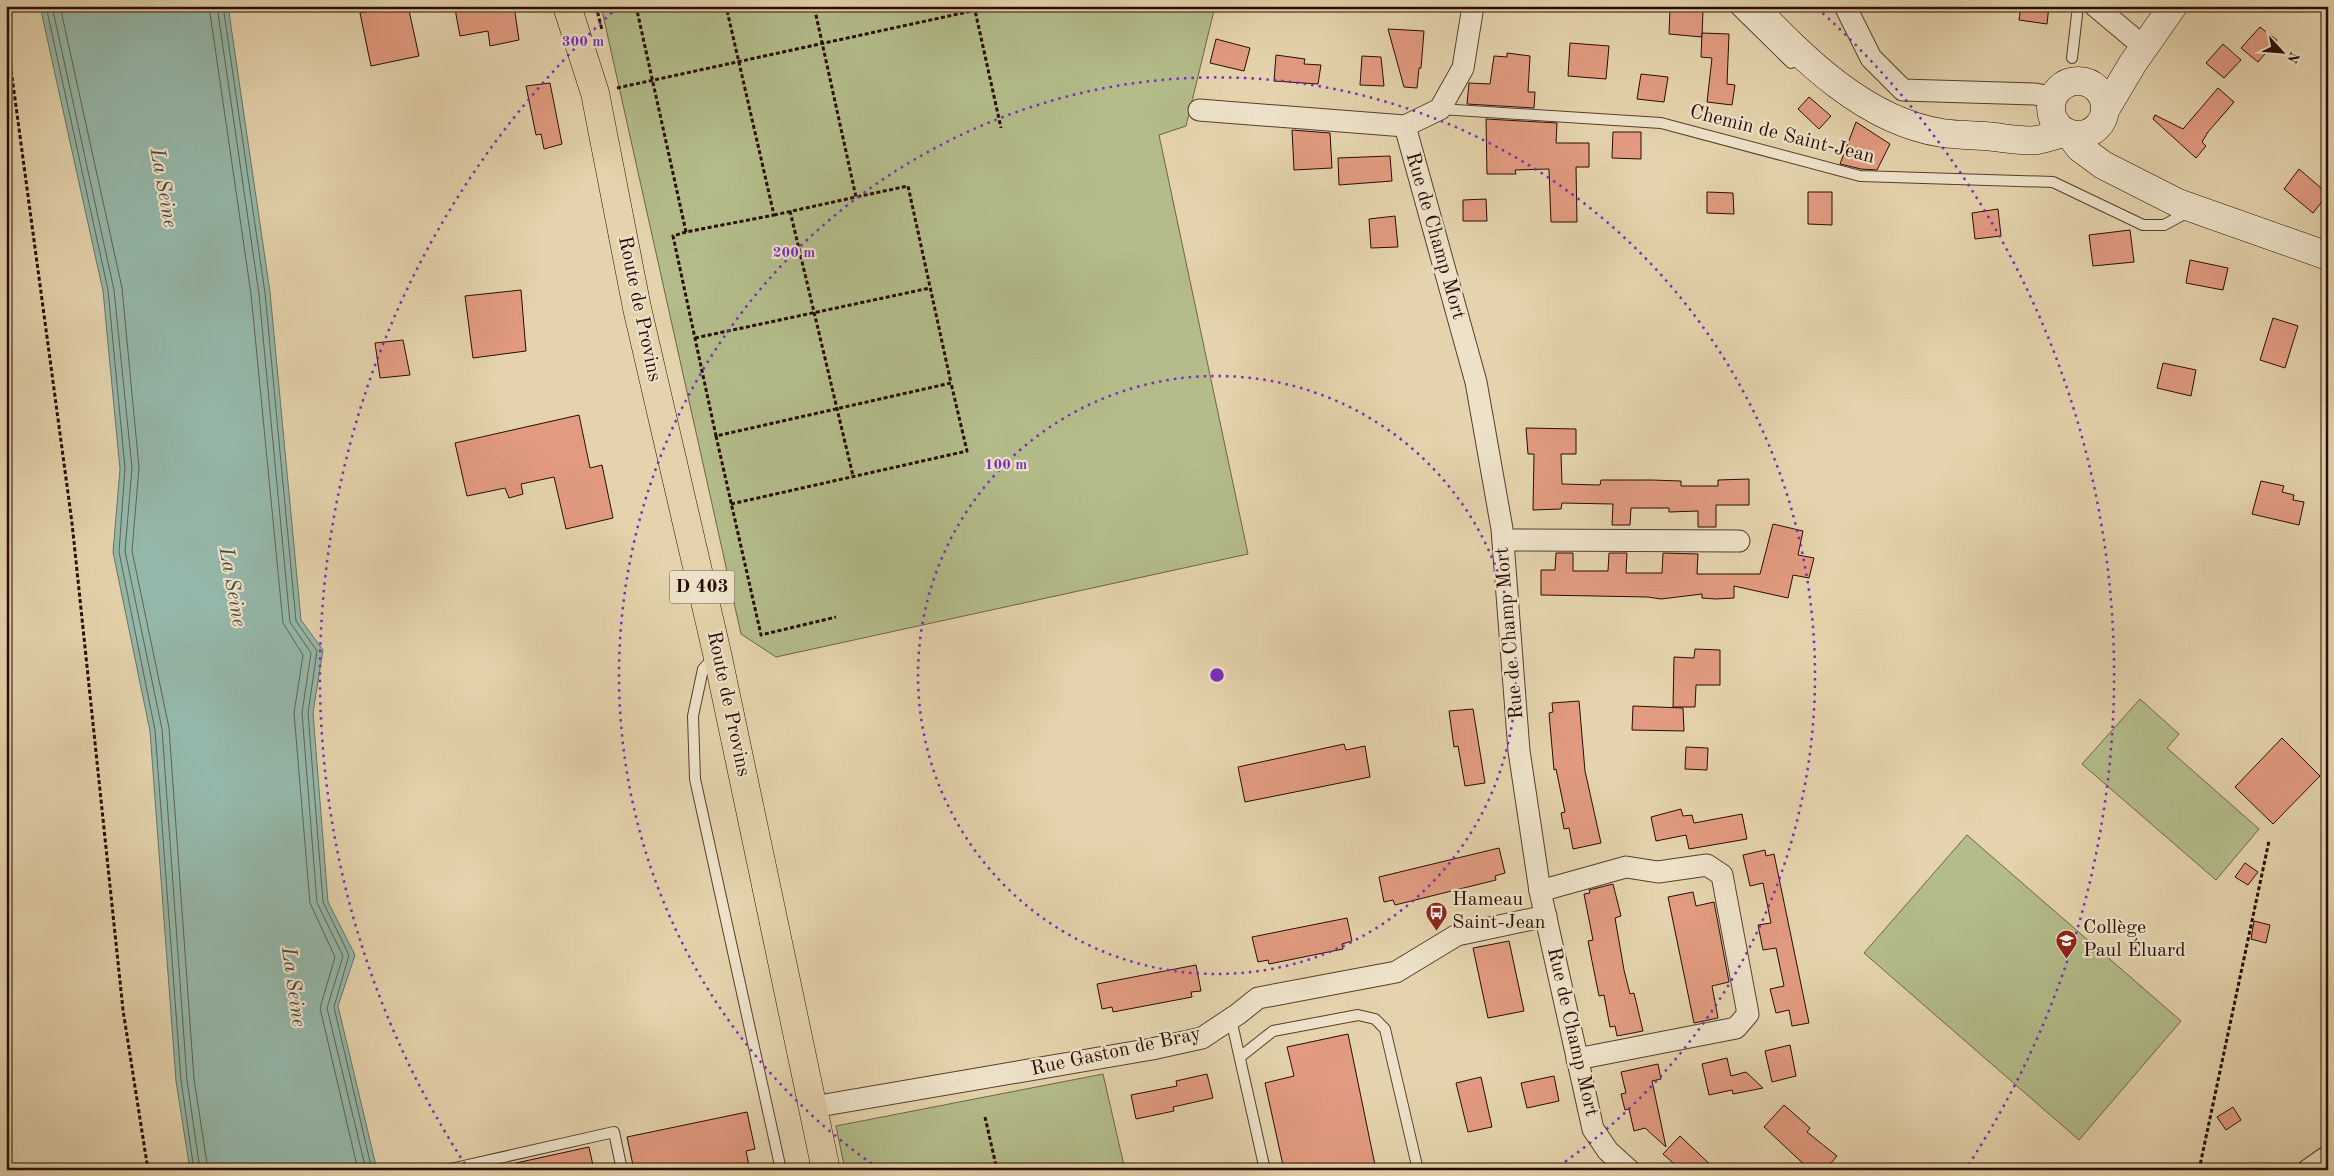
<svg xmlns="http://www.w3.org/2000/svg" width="2334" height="1176" font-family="'Old Standard TT',serif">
<rect width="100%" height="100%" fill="#e4d3ac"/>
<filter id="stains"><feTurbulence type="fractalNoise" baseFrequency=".004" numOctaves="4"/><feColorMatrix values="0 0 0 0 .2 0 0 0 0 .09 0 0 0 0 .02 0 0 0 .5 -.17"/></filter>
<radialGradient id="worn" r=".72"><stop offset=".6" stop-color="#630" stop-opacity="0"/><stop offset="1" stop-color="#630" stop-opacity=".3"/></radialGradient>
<g fill="#b3bc8a" stroke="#6e6446">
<polygon points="601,6 1215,6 1186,126 1159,135 1248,554 776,657 741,634"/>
<polygon points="2140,699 2179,734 2167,748 2259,829 2216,880 2082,764"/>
<polygon points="1967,835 2181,1021 2079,1140 1864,953"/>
<polygon points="1103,1074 1125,1170 845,1170 836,1126"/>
</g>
<polygon fill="#95b8aa" stroke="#6a7367" points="40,6 228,6 270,292 301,620 323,650 313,713 328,902 355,955 338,1006 377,1170 190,1170 176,1081 150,731 113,552 120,469 103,291"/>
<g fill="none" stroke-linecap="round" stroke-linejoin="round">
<g stroke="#5f6256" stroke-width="1">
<polyline points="46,6 108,290 125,468 119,552 155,730 181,1080 194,1170"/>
<polyline points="52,6 114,290 132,468 125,551 162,729 187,1080 200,1170"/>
<polyline points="60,6 122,288 139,468 132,551 169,728 194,1079 208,1170"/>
<polyline points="209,6 251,294 283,623 303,655 294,713 310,903 335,957 320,1008 358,1170"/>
<polyline points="217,6 259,294 290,622 311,653 302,713 317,903 343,956 327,1008 366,1170"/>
<polyline points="223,6 265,293 296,621 317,651 308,713 323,902 349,955 334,1007 372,1170"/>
</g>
</g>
<g fill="#e29b80" stroke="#290c03">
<polygon points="395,6 408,6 419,56 371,66 360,13"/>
<polygon points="466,6 514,6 519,40 490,46 488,31 460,36 455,9"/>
<polygon points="2021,6 2049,6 2047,24 2019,20"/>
<polygon points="1670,9 1703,11 1702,37 1669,34"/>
<polygon points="2260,27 2277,40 2258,62 2241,48"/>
<polygon points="1388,29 1424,31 1421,68 1419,68 1417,88 1404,87"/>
<polygon points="1702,33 1729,34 1727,84 1735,85 1732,105 1707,102 1712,58 1701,57"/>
<polygon points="1216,39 1250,48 1244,71 1210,63"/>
<polygon points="1570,43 1609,46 1606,79 1568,76"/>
<polygon points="2223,44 2241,60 2224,78 2206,63"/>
<polygon points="1507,53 1530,56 1528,92 1535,92 1534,108 1467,104 1469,83 1490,84 1494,56 1507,57"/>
<polygon points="1276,55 1305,59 1304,64 1321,65 1318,84 1274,81"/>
<polygon points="1362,56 1381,57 1384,86 1360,85"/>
<polygon points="1641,74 1668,77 1664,102 1637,99"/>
<polygon points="550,83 562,144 544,149 541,134 536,135 526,86"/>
<polygon points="2218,88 2234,102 2208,132 2202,142 2206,146 2196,158 2153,119 2155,115 2183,129"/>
<polygon points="1809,97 1831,116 1819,129 1798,109"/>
<polygon points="1486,119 1557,123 1556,143 1589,143 1589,167 1576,167 1577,222 1551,222 1549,169 1515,170 1516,174 1487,174"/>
<polygon points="1856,122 1890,144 1877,170 1861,169 1840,164"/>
<polygon points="1292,130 1330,133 1332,168 1294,170"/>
<polygon points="1613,132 1641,132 1641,159 1612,158"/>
<polygon points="1390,156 1392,181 1339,185 1338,158"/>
<polygon points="2299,169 2328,194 2313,213 2284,189"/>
<polygon points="1707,192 1733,193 1734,214 1707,213"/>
<polygon points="1808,192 1832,192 1832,225 1808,224"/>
<polygon points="1486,199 1487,221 1463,221 1463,200"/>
<polygon points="1998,209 2001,236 1975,239 1972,213"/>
<polygon points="1395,216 1398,247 1371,248 1369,219"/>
<polygon points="2130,230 2134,262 2093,266 2089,235"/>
<polygon points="2190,260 2228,268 2223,290 2186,283"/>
<polygon points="521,290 526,351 473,358 465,296"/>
<polygon points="2273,318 2298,326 2285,368 2260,360"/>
<polygon points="403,340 410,375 380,378 375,343"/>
<polygon points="2163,363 2196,370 2191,396 2157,388"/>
<polygon points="579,415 590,468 602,465 613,518 566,529 554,477 521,484 523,494 509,498 505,488 467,496 455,443"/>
<polygon points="1526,428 1576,429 1576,454 1561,454 1562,484 1600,485 1601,480 1652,480 1681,481 1681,486 1718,486 1718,480 1749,479 1749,505 1716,505 1716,527 1698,527 1698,511 1669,512 1669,508 1631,508 1630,525 1612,525 1613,504 1562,503 1561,509 1533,510 1534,454 1528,454"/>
<polygon points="2261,481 2284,486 2282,492 2294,495 2293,500 2304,502 2299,525 2252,514"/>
<polygon points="1773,524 1803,531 1798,555 1814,558 1809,578 1793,575 1788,598 1734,586 1734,598 1716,599 1702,598 1702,594 1661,599 1648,597 1541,595 1541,570 1555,570 1556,553 1573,553 1573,571 1608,571 1609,553 1627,553 1626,573 1662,573 1663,553 1698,554 1697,574 1760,574"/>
<polygon points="1695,649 1720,650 1720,685 1696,685 1695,707 1673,707 1674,657 1694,658"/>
<polygon points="1579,701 1585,771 1601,843 1573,849 1569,828 1564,829 1561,813 1565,812 1556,769 1554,770 1549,713 1553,712 1552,703"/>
<polygon points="1633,706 1683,708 1684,731 1632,730"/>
<polygon points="1473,709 1485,783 1465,786 1458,746 1454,747 1449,711"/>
<polygon points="2282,738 2320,776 2273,824 2235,787"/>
<polygon points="1344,744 1346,750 1365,746 1370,777 1245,802 1238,767"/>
<polygon points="1686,747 1708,748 1707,770 1685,769"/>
<polygon points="1681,809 1683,816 1692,815 1694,823 1742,814 1747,839 1689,849 1686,835 1656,841 1651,817"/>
<polygon points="1499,848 1505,873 1495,876 1496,880 1395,905 1393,900 1384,902 1379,877"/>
<polygon points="1765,850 1766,856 1774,854 1809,1023 1792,1026 1789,1010 1776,1013 1770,989 1784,986 1776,948 1763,950 1758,925 1771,923 1763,883 1750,886 1743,855"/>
<polygon points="2245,863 2258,872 2248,885 2235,877"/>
<polygon points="1613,884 1621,916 1615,918 1624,970 1630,994 1634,993 1643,1031 1617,1036 1615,1026 1610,1027 1604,995 1599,996 1588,941 1593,940 1584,894 1590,893 1589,890"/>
<polygon points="1693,892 1696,906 1714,902 1729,982 1712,986 1718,1018 1694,1023 1668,897"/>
<polygon points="1347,918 1352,941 1342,944 1343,949 1269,964 1268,960 1258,962 1252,937"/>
<polygon points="2254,921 2270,925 2266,943 2251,939"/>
<polygon points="1509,941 1524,1011 1488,1018 1473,948"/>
<polygon points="1196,965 1201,991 1191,992 1192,997 1113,1012 1112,1007 1102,1009 1097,984"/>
<polygon points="1348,1034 1376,1170 1284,1170 1265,1083 1294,1076 1287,1047"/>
<polygon points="1790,1045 1796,1076 1772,1082 1765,1051"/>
<polygon points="1727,1058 1731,1076 1746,1072 1763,1088 1733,1094 1732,1090 1709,1095 1702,1064"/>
<polygon points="1658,1064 1661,1079 1652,1081 1666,1147 1645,1128 1634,1131 1629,1109 1625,1110 1621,1094 1626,1093 1621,1072"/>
<polygon points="1207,1074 1213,1098 1173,1107 1174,1111 1136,1119 1131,1095 1177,1086 1176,1081"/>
<polygon points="1554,1076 1559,1101 1527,1108 1521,1083"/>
<polygon points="1481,1077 1492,1127 1468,1132 1456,1083"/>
<polygon points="1784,1105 1810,1128 1807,1132 1837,1156 1825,1170 1810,1170 1764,1127"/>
<polygon points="2233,1107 2241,1120 2226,1130 2217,1117"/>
<polygon points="747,1112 755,1149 746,1151 750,1170 634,1170 627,1137"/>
<polygon points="1680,1136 1716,1170 1681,1170 1663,1154"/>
<polygon points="589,1147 594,1170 517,1170 516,1163"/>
</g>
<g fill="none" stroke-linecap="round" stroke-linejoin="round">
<defs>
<g id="lane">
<polyline points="1733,6 1791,63"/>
<polyline points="2072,58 2078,6"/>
<polyline points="1440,109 1661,123 1860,176 2053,182 2143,225 2164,225 2188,212"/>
<polyline points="715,656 703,669 693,716 695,779 781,1170"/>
<polyline points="1231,1019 1265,1170"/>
<polyline points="1240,1057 1273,1031 1358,1015 1375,1019 1385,1029 1418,1170"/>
<polyline points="446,1170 614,1132 622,1170"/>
</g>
<g id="street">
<polyline points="1473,6 1463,68 1440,109 1405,126 1476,382 1502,529 1519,751 1540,891 1593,1129 1608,1151 1629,1170"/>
<polyline points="1845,6 1871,58 1903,90 2035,94 2053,98"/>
<polyline points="2095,6 2144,47"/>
<polyline points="1199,110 1405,126"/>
<polyline points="1503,540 1739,541"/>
<polyline points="1540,891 1626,867 1658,872 1707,865 1722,875 1748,1014 1736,1028 1577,1059"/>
<polyline points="813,1107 1152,1049 1202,1038 1238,1014 1258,998 1396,972 1457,935 1546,916"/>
<polyline points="2308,1170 2328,1156"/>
</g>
<g id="secondary">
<path d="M1753,6C1804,59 1865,121 1942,133C1956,135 1970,135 1984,136C2001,137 2020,142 2037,140C2047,138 2057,135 2066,132"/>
<circle cx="2078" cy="108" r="27"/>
<polyline points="2105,110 2133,63 2173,6"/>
<polyline points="2069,134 2080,148 2103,165 2178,203 2328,256"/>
</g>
<polyline id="primary" points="567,6 595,93 637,308 717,653 826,1170"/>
</defs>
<use href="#lane" stroke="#583e2d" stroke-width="12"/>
<use href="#street" stroke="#583e2d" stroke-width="23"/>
<use href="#secondary" stroke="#290c03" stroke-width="29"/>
<use href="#primary" stroke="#290c03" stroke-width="29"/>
<g stroke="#290c03" stroke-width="3" stroke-dasharray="4 2.5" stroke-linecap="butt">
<polyline points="596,6 602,30"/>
<polyline points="636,6 686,232 774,215 726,6"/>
<polyline points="974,6 1001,128"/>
<polyline points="6,32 72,523 123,1010 148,1170"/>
<polyline points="617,88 995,6"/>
<polyline points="790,211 853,476"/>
<polyline points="774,215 856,197 814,6"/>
<polyline points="686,232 673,236 716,436 951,383 908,186 856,197"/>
<polyline points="695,338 930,288"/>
<polyline points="716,436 761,635 836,617"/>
<polyline points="731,504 967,451 951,383"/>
<polyline points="985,1117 997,1170"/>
<polyline points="2199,1170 2269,841"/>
</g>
<use href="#lane" stroke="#ede2c9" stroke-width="10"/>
<use href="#street" stroke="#ede2c9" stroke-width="21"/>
<use href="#secondary" stroke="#ede2c9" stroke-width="28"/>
<use href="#primary" stroke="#e4d3ac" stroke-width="28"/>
</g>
<g fill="none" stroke="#7b2cbf" stroke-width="2.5" stroke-dasharray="2.5 5">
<circle cx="1217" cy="675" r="299"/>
<path d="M878 1168A598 598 0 1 1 1556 1168"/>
<path d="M465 1164A897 897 0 0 1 617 8M1817 8A897 897 0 0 1 1969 1164"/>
</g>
<defs>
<symbol id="bus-pin" viewBox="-11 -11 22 30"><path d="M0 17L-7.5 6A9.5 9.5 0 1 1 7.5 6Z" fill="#8f2418" stroke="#ede2c9"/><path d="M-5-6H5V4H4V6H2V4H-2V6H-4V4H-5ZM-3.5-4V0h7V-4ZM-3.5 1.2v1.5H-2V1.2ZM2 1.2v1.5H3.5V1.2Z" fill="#fff"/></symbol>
<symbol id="school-pin" viewBox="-11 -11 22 30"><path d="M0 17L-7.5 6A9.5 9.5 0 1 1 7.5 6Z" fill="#8f2418" stroke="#ede2c9"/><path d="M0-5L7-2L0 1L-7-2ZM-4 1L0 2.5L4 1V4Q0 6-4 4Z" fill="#fff"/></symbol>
</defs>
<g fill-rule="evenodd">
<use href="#bus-pin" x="1424" y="900" width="25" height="34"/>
<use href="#school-pin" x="2054" y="928" width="25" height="34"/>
</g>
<g text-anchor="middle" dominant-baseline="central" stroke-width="4.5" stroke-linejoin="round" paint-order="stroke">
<rect fill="#ede2c9" stroke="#644c3e" stroke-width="1" x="669.5" y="570.5" width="65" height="33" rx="4"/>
<g font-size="19" font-weight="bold" fill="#290c03">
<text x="702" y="587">D 403</text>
</g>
<g font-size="20" fill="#290c03" stroke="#ede2c9">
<text transform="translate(1782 135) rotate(14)">Chemin de Saint-Jean</text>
<text transform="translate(1435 236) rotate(74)">Rue de Champ Mort</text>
<text transform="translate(639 309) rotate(78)">Route de Provins</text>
<text transform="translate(1510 633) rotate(-95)">Rue de Champ Mort</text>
<text transform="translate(728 704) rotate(78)">Route de Provins</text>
<text transform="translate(1572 1032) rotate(77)">Rue de Champ Mort</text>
<text transform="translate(1116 1052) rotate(-12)">Rue Gaston de Bray</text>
</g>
<g font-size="20" fill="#290c03" stroke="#ede2c9" text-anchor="start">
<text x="1452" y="900">Hameau<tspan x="1452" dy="23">Saint-Jean</tspan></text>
<text x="2083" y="928">Collège<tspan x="2083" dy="23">Paul Éluard</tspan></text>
</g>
<g font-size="21" font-style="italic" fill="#4f483d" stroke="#ede2c9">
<text transform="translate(163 188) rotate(80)">La Seine</text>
<text transform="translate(232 587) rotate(80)">La Seine</text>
<text transform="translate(293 987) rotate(82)">La Seine</text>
</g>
</g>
<circle cx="1217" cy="675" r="8" fill="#7b2cbf" stroke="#ede2c9" stroke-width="2.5"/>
<g font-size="15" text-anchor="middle" font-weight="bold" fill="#7b2cbf" stroke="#ede2c9" stroke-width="4.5" stroke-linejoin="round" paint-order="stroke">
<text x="583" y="46">300 m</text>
<text x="794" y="257">200 m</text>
<text x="1006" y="469">100 m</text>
</g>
<rect width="2334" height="1176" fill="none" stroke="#e4d3ac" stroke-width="25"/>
<rect x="8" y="8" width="2319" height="1161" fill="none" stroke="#290c03" stroke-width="2.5"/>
<rect x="12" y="12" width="2309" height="1151" fill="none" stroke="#290c03"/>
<g transform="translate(2282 52) rotate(116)" stroke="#ede2c9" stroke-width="4" paint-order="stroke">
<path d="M0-4L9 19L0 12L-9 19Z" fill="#290c03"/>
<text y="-8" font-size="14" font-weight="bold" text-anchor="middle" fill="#290c03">N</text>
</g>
<rect width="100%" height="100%" filter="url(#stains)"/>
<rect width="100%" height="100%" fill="url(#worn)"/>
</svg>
